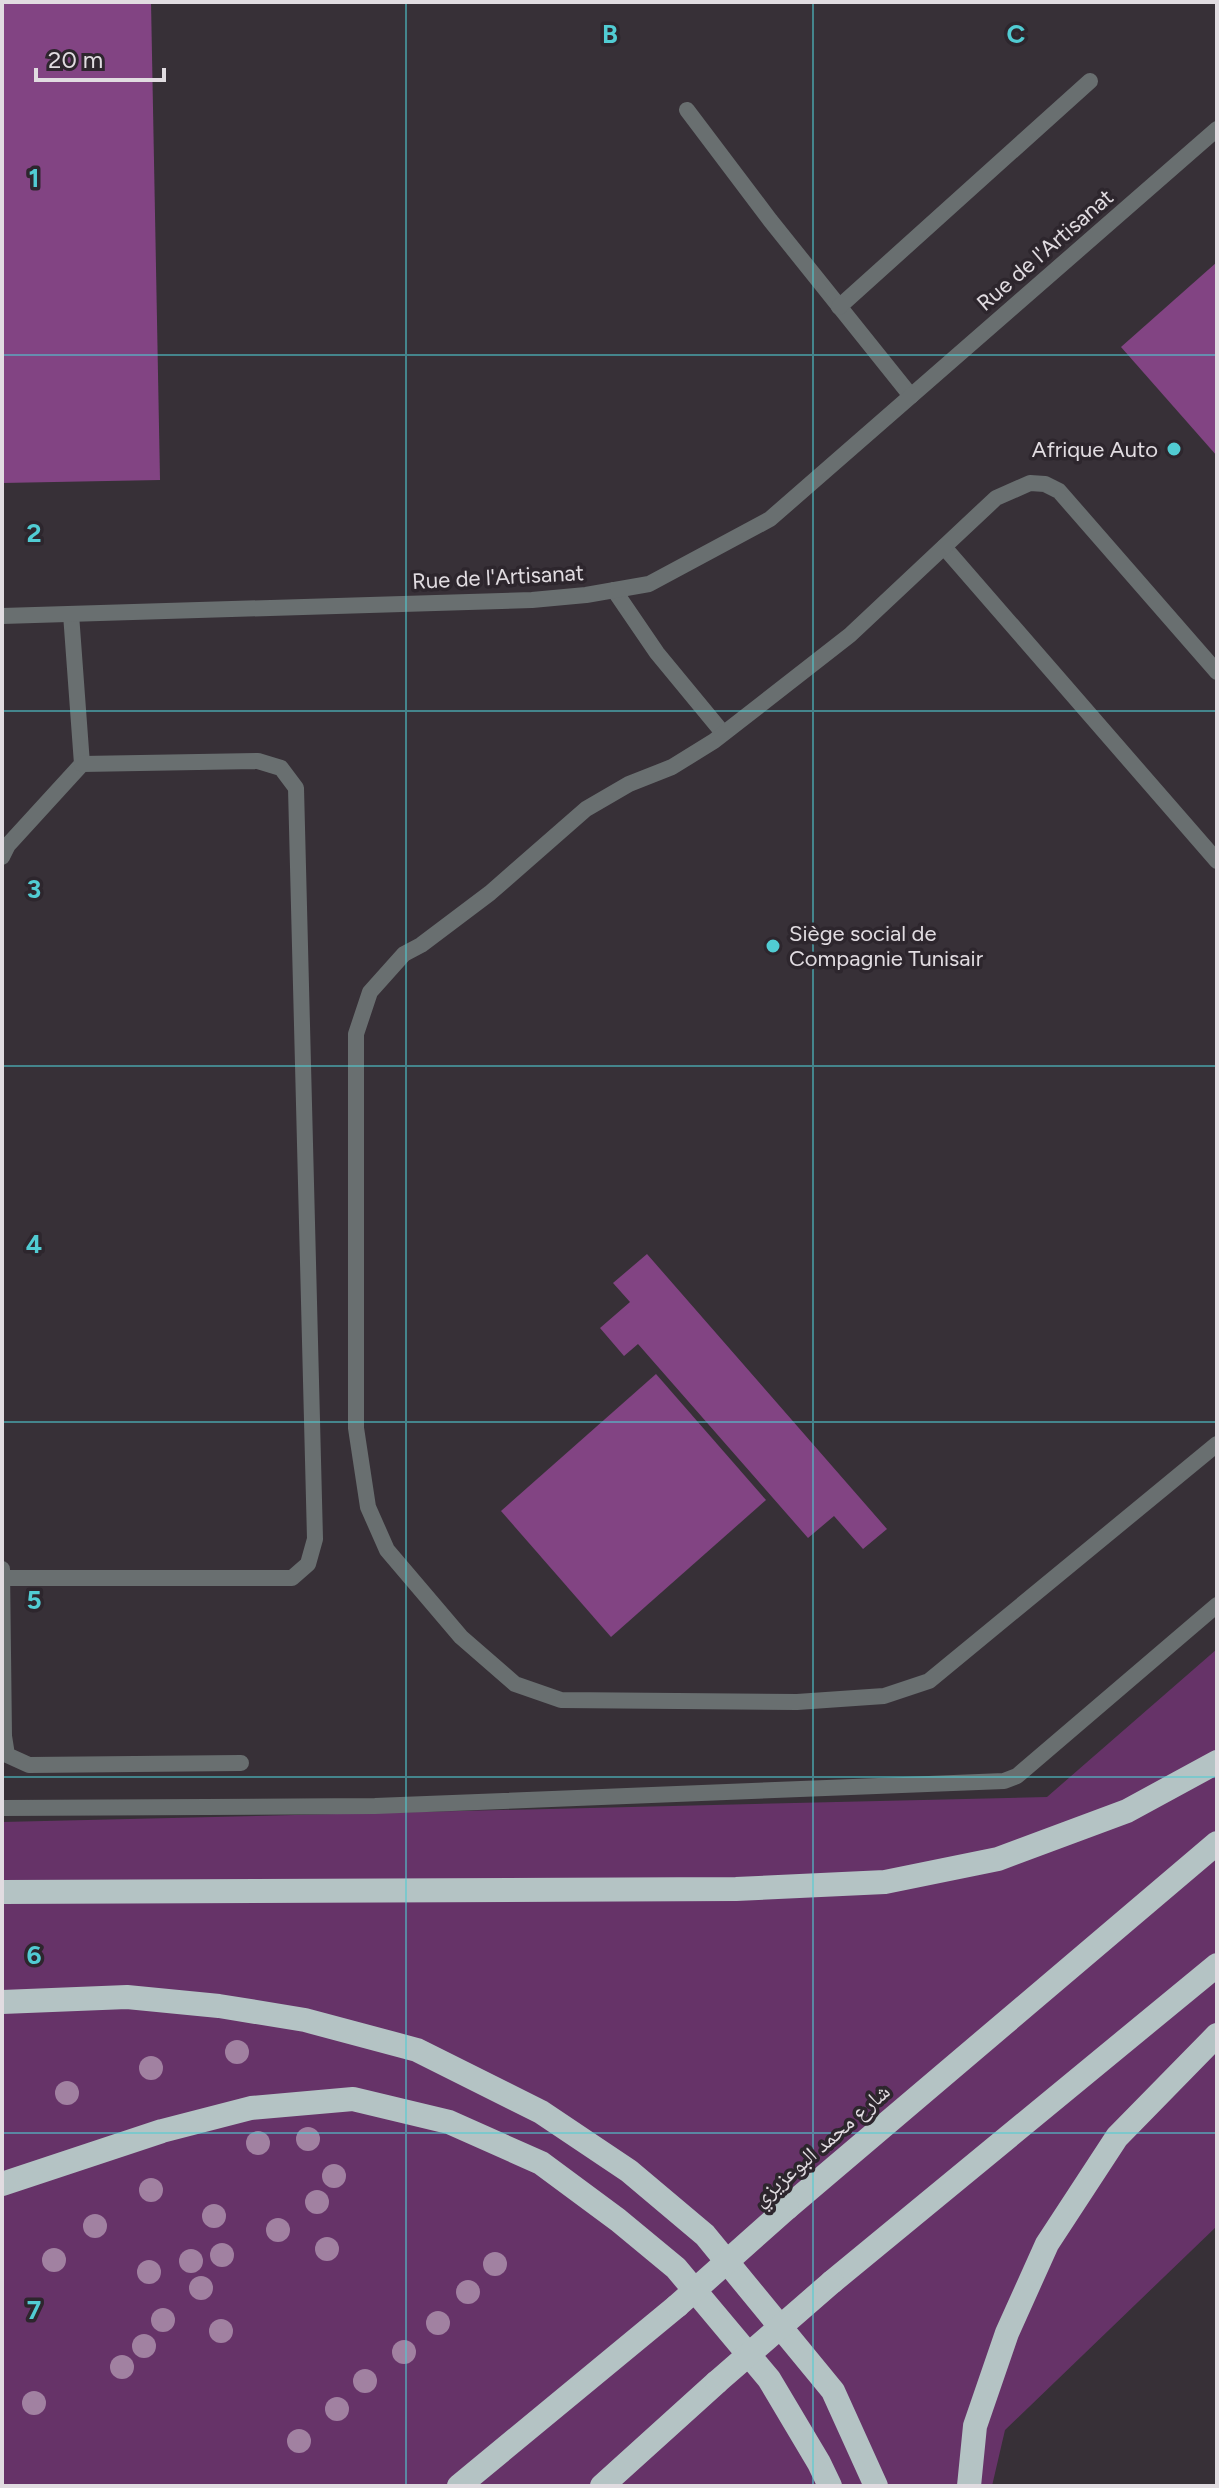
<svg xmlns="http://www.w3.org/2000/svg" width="1219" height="2488" font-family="Figtree,'Noto Naskh Arabic',sans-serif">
<rect width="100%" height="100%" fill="#373037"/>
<polygon fill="#663368" points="1217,1649 1217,2226 1005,2430 992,2486 2,2486 2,1822 1047,1797"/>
<g fill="#824483">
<polygon points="2,2 151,2 160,480 2,483"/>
<polygon points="1217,262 1217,456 1121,347"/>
<polygon points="647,1254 887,1529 863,1549 834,1516 808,1538 638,1344 624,1356 600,1328 630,1302 613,1283"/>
<polygon points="656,1374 766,1500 611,1637 501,1511"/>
</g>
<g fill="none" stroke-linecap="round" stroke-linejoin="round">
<g stroke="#696f70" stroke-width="16">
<polyline points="687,110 770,220 911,396"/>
<polyline points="839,307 1090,81"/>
<polyline points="944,547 1217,861"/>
<polyline points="614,590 657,653 723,733"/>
<polyline points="1217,672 1059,491 1045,484 1030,483 996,498 850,635 714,741 672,767 629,784 586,809 490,893 421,945 404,954 370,992 356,1034 356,1428 368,1507 387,1550 461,1637 515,1684 561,1700 797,1702 884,1696 929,1681 1217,1444"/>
<polyline points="2,857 8,845 82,764 71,614"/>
<polyline points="2,1569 4,1736 7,1755 29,1765 241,1763"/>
<polyline points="2,1578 292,1578 308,1564 315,1539 296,788 281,768 258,761 82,764"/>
<polyline points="2,1808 375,1806 1004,1781 1017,1776 1217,1605"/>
</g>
<polyline stroke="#696f70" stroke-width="16" points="2,616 532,600 586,595 649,584 770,519 1217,129"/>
<g stroke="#b4c3c4" stroke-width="24">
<polyline points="2,1892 736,1889 885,1882 998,1859 1127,1811 1217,1762"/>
<polyline points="2,2002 127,1997 219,2006 305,2020 417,2050 541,2112 629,2171 705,2235 833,2391 876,2486"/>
<polyline points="2,2184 162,2131 251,2108 353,2099 449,2122 541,2163 618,2220 676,2268 769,2379 819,2463 830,2486"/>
<polyline points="787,2208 1217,1843"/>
<polyline points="832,2282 1217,1965"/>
<polyline points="459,2486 677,2306"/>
<polyline points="602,2486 717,2382"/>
<polyline points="969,2486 975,2426 1007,2333 1047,2244 1117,2137 1217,2035"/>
</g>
<g stroke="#b4c3c4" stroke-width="24">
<polyline points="677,2306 787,2208"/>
<polyline points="717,2382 832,2282"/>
</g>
</g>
<g fill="#a181a1">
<circle cx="237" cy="2052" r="12"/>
<circle cx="151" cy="2068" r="12"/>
<circle cx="67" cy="2093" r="12"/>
<circle cx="308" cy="2139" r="12"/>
<circle cx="258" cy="2143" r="12"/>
<circle cx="334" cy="2176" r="12"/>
<circle cx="151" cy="2190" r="12"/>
<circle cx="317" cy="2202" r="12"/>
<circle cx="214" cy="2216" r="12"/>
<circle cx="95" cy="2226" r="12"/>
<circle cx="278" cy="2230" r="12"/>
<circle cx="327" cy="2249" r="12"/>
<circle cx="222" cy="2255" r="12"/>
<circle cx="54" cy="2260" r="12"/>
<circle cx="191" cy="2261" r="12"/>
<circle cx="495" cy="2264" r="12"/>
<circle cx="149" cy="2272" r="12"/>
<circle cx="201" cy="2288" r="12"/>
<circle cx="468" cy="2292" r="12"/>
<circle cx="163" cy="2320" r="12"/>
<circle cx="438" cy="2323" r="12"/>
<circle cx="221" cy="2331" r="12"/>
<circle cx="144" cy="2346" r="12"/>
<circle cx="404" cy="2352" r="12"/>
<circle cx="122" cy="2367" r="12"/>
<circle cx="365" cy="2381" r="12"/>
<circle cx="34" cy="2403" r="12"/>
<circle cx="337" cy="2409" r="12"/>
<circle cx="299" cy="2441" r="12"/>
</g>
<path fill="none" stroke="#51ccd3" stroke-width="2" stroke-opacity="0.55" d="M406,2V2486M813,2V2486M2,355H1217M2,711H1217M2,1066H1217M2,1422H1217M2,1777H1217M2,2133H1217"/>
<g fill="#51ccd3" stroke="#2d262d" stroke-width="3">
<circle cx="1174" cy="449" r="8"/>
<circle cx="773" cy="946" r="8"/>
</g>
<g text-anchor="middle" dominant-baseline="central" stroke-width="7" stroke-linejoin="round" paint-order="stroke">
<g font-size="22" fill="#e1dce1" stroke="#2d262d">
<text transform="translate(1045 250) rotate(-41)">Rue de l'Artisanat</text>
<text transform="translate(498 577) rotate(-3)">Rue de l'Artisanat</text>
<text transform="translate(821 2145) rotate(-41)">شارع محمد البوعزيزي</text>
</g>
<g font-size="22" fill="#e1dce1" stroke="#2d262d" text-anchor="end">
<text x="1158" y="449">Afrique Auto</text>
<text x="789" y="933" text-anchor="start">Siège social de<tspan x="789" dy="25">Compagnie Tunisair</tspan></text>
</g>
</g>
<g font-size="26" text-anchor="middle" font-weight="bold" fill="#51ccd3" stroke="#2d262d" stroke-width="7" stroke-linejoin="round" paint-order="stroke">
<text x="610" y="43">B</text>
<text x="1016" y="43">C</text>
<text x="34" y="187">1</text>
<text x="34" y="542">2</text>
<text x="34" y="898">3</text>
<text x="34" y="1253">4</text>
<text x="34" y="1609">5</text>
<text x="34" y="1964">6</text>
<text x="34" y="2319">7</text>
</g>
<rect width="1219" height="2488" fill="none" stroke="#e1dce1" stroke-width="8"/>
<path d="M36 68v12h128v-12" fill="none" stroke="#e1dce1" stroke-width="4"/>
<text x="48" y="68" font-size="24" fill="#e1dce1" stroke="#2d262d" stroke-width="6" paint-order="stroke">20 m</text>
</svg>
